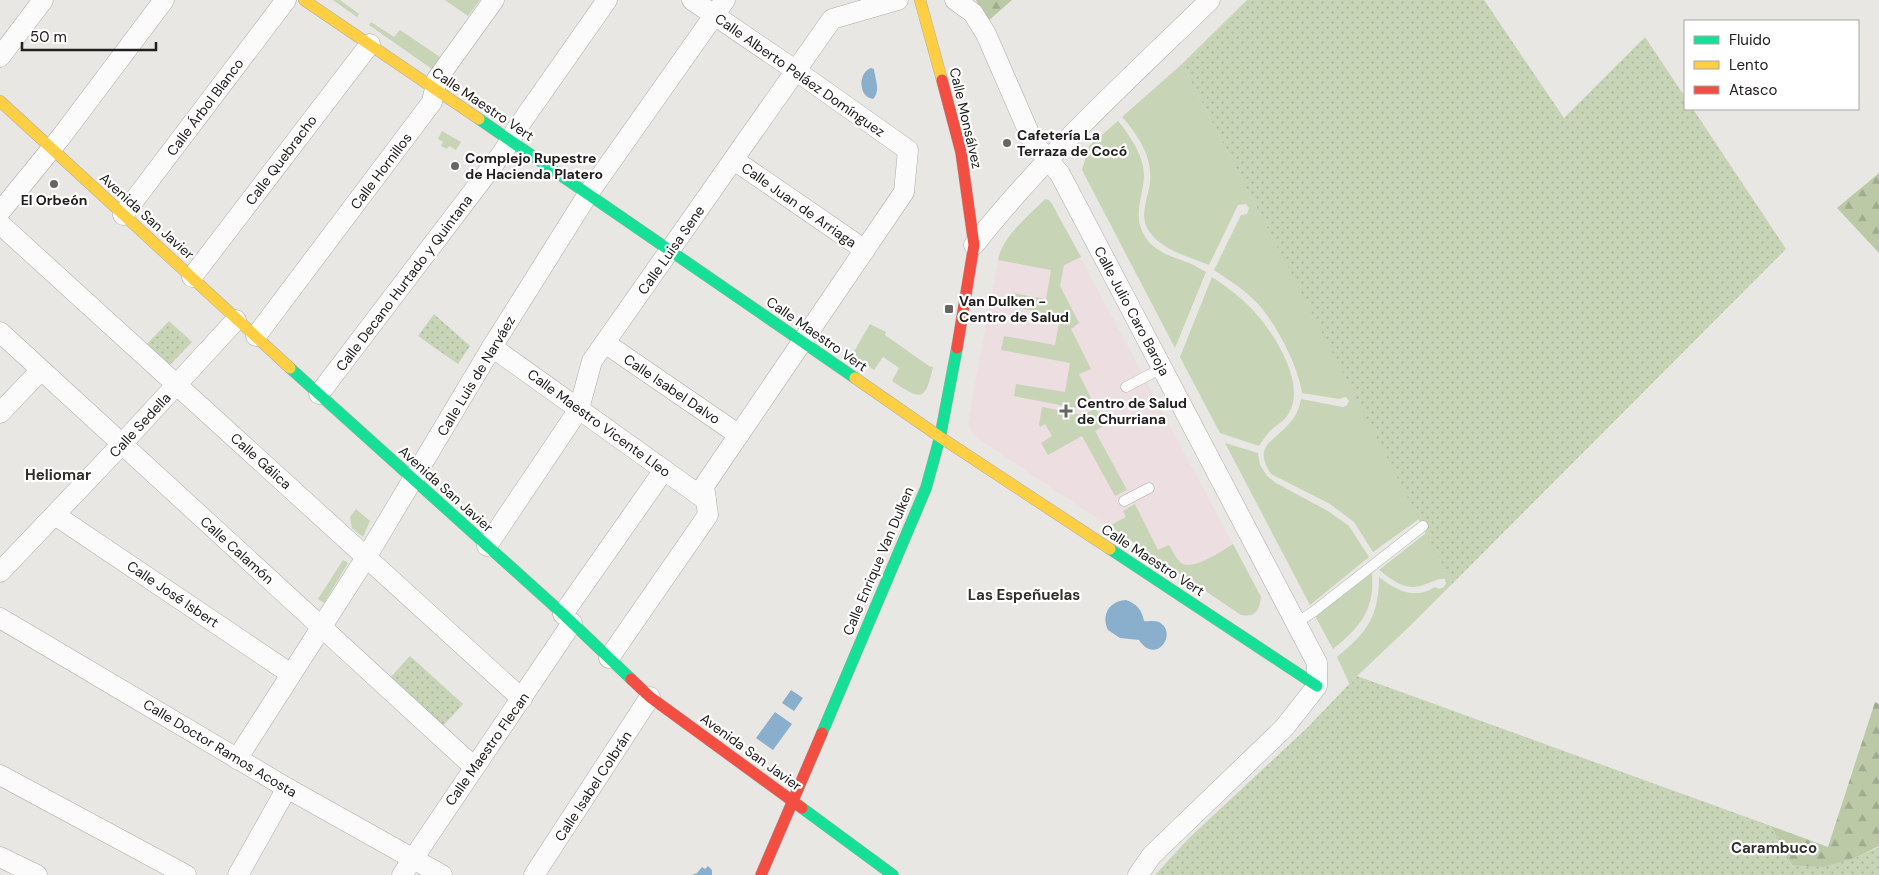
<svg xmlns="http://www.w3.org/2000/svg" width="1879" height="875" font-family="'DM Sans',sans-serif">
<defs>
<pattern id="grass-dots" width="8" height="8" patternUnits="userSpaceOnUse" patternTransform="scale(1.25)"><rect width="8" height="8" fill="#c7d4b6"/><path d="M2 2h.1M6 6h.1" fill="none" stroke="#abb69c" stroke-width="1.8" stroke-linecap="round"/></pattern>
<pattern id="forest-firs" width="22" height="20" patternUnits="userSpaceOnUse" patternTransform="scale(1.25)"><rect width="22" height="20" fill="#bbc9a7"/><path d="M5 1l3.5 6h-7zM16 11l3.5 6h-7z" fill="#a0ac8f"/></pattern>
</defs>
<rect width="100%" height="100%" fill="#e9e7e4"/>
<polygon fill="#eddee1" points="1045,199 1049,200 1052,204 1261,597 1260,606 1256,612 1250,616 1241,615 977,438 970,430 968,423 969,416 999,255 1010,235"/>
<g fill="url(#grass-dots)">
<polygon points="1247,0 1484,0 1564,118 1645,37 1685,97 1685,109 1693,109 1786,249 1452,584 1182,64"/>
<polygon points="434,314 470,346 458,364 418,336"/>
<polygon points="169,321 192,342 169,366 146,345"/>
<polygon points="410,656 463,704 442,727 390,678"/>
<polygon points="1357,676 1771,826 1792,865 1857,857 1879,847 1879,875 1155,875 1189,838 1306,729"/>
</g>
<g fill="url(#forest-firs)">
<polygon points="976,0 1012,0 987,22"/>
<polygon points="1879,173 1879,253 1837,208"/>
<polygon points="1875,702 1879,704 1879,846 1857,857 1823,867 1792,865 1771,826 1828,847"/>
</g>
<g fill="#c7d4b6">
<polygon points="333,0 340,0 359,14 357,17"/>
<polygon points="445,0 480,0 468,16"/>
<polygon points="371,22 394,37 400,30 440,57 432,69 369,25"/>
<path d="M1182,64L1419,519L1373,552L1354,522L1330,504L1271,474C1254,448 1270,443 1286,427C1294,419 1299,411 1301,399L1343,407L1347,405L1349,401L1346,397L1339,399L1302,393C1299,367 1274,319 1255,301C1243,289 1229,280 1214,270L1241,215L1247,214L1249,208L1246,204L1238,205L1209,265C1189,257 1158,249 1147,228C1140,214 1148,197 1150,183C1153,157 1138,135 1122,117Z"/>
<path d="M1118,121C1130,136 1144,155 1144,176C1143,200 1130,219 1149,242C1160,254 1174,257 1189,263C1195,265 1200,269 1206,272L1175,348L1082,170L1089,146Z"/>
<polygon points="442,131 461,142 456,150 449,146 447,149 441,146 443,142 438,139"/>
<path d="M1045,199L1049,200L1052,204L1081,257L1064,265L1060,286L1079,323L1071,329L1091,369L1079,374L1093,402L1081,409L1014,396L1016,384L1065,392L1070,363L1001,350L1004,336L1055,345L1060,316L1009,306L1012,293L1046,299L1051,270L998,260C1003,235 1028,217 1045,199Z"/>
<path d="M1212,277C1226,286 1239,296 1251,308C1272,330 1307,382 1289,413C1285,421 1276,425 1270,431C1266,436 1262,441 1259,446L1220,433L1180,357Z"/>
<path d="M870,324L886,332L885,335L929,366L933,367C925,404 920,399 892,381L899,368L883,357L874,370L852,355Z"/>
<polygon points="1042,407 1083,415 1096,408 1105,425 1095,431 1127,490 1115,496 1082,436 1048,455 1041,443 1052,436 1045,424 1040,427 1039,424"/>
<polygon points="1225,443 1258,453 1260,465 1267,476 1276,483 1328,511 1349,526 1369,557 1310,605"/>
<path d="M1135,504L1158,550L1169,545C1172,550 1175,557 1180,562C1191,573 1221,551 1233,544L1261,597C1259,611 1256,617 1241,615L1109,526L1126,517L1123,511Z"/>
<polygon points="356,509 370,521 363,537 352,528 350,517"/>
<path d="M1426,533L1452,584L1410,626L1357,676L1350,685L1337,657C1367,633 1379,616 1379,577C1397,591 1415,600 1435,587L1439,589L1444,587L1446,583L1445,579C1438,578 1433,582 1426,584C1406,592 1395,582 1379,570Z"/>
<polygon points="343,560 348,563 324,603 318,599"/>
<path d="M1372,573C1375,610 1360,627 1333,649L1315,616Z"/>
</g>
<g fill="#89afcc">
<path d="M871,68L874,69C875,79 881,91 873,99C858,97 858,72 871,68Z"/>
<path d="M1126,600C1137,604 1142,610 1144,621C1149,622 1154,620 1159,622C1179,633 1156,666 1139,640L1120,638L1108,630C1101,615 1109,601 1126,600Z"/>
<polygon points="791,690 803,698 794,711 782,703"/>
<polygon points="775,712 792,724 773,750 756,738"/>
<polygon points="708,866 712,870 712,875 692,875 697,873 702,867 705,869"/>
</g>
<g fill="none" stroke-linecap="round" stroke-linejoin="round">
<defs>
<g id="lane">
<polyline points="1126,387 1162,368"/>
<polyline points="1124,501 1149,488"/>
<polyline points="1296,623 1313,612 1423,526"/>
</g>
<g id="street">
<polyline points="955,0 973,13 986,34 1033,142 1060,174 1317,663 1317,686 1284,728 1152,855 1138,875"/>
<polyline points="0,57 43,0"/>
<polyline points="734,160 865,250"/>
<polyline points="0,212 61,137 164,0"/>
<polyline points="123,215 286,0"/>
<polyline points="0,224 522,699"/>
<path d="M974,245C1044,156 1129,79 1210,0"/>
<polyline points="192,277 370,44"/>
<polyline points="0,332 474,767"/>
<polyline points="256,336 432,102 437,79 494,0"/>
<polyline points="605,343 739,435"/>
<polyline points="492,347 706,500"/>
<polyline points="319,394 503,152 518,127 607,0"/>
<polyline points="0,413 41,370"/>
<polyline points="55,515 291,674"/>
<polyline points="487,546 579,409 592,361 832,19 898,0"/>
<polyline points="0,572 121,445 236,320"/>
<polyline points="563,614 664,470"/>
<polyline points="0,618 287,788 442,875"/>
<polyline points="609,658 708,515 704,486 904,192 908,150 795,70 692,0"/>
<polyline points="237,759 367,556 492,347 588,194 725,0"/>
<polyline points="0,775 186,875"/>
<polyline points="0,857 37,875"/>
<polyline points="238,875 287,788"/>
<polyline points="402,875 572,623"/>
<polyline points="534,875 650,697"/>
</g>
<g id="fast">
<polyline points="479,119 855,378"/>
<polyline points="290,368 563,614 631,679"/>
<polyline points="1110,549 1317,686"/>
<polyline points="822,733 926,488 940,437 957,348"/>
<polyline points="802,808 893,875"/>
</g>
<g id="slow">
<polyline points="304,0 479,119"/>
<polyline points="920,0 942,80"/>
<polyline points="0,101 290,368"/>
<polyline points="855,378 940,437 1110,549"/>
</g>
<g id="jam">
<polyline points="942,80 961,152 974,245 957,348"/>
<polyline points="631,679 650,697 802,808"/>
<polyline points="761,875 822,733"/>
</g>
</defs>
<use href="#lane" stroke="#aeacaa" stroke-width="11"/>
<use href="#street" stroke="#aeacaa" stroke-width="21"/>
<use href="#fast" stroke="#aeacaa" stroke-width="12"/>
<use href="#slow" stroke="#aeacaa" stroke-width="12"/>
<use href="#jam" stroke="#aeacaa" stroke-width="12"/>
<use href="#lane" stroke="#fcfbfb" stroke-width="10"/>
<use href="#street" stroke="#fcfbfb" stroke-width="20"/>
<use href="#fast" stroke="#16e098" stroke-width="11"/>
<use href="#slow" stroke="#ffcf43" stroke-width="11"/>
<use href="#jam" stroke="#f24e42" stroke-width="11"/>
</g>
<g fill="#676663" stroke="#fff" stroke-width="2">
<circle cx="1007" cy="143" r="5"/>
<circle cx="455" cy="166" r="5"/>
<circle cx="54" cy="184" r="5"/>
<rect x="944" y="304" width="10" height="10" rx="2.5"/>
<path d="M1063.5 403.5h5v5h5v5h-5v5h-5v-5h-5v-5h5z"/>
</g>
<g text-anchor="middle" dominant-baseline="central" stroke-width="4.5" stroke-linejoin="round" paint-order="stroke">
<g font-size="14" fill="#21201e" stroke="#fff">
<text transform="translate(800 75) rotate(35)">Calle Alberto Peláez Domínguez</text>
<text transform="translate(483 104) rotate(34)">Calle Maestro Vert</text>
<text transform="translate(205 107) rotate(-53)">Calle Árbol Blanco</text>
<text transform="translate(966 118) rotate(77)">Calle Monsálvez</text>
<text transform="translate(281 160) rotate(-53)">Calle Quebracho</text>
<text transform="translate(381 171) rotate(-53)">Calle Hornillos</text>
<text transform="translate(799 205) rotate(35)">Calle Juan de Arriaga</text>
<text transform="translate(147 216) rotate(42)">Avenida San Javier</text>
<text transform="translate(671 250) rotate(-55)">Calle Luisa Sene</text>
<text transform="translate(404 283) rotate(-53)">Calle Decano Hurtado y Quintana</text>
<text transform="translate(1132 311) rotate(62)">Calle Julio Caro Baroja</text>
<text transform="translate(817 334) rotate(35)">Calle Maestro Vert</text>
<text transform="translate(476 376) rotate(-59)">Calle Luis de Narváez</text>
<text transform="translate(672 389) rotate(34)">Calle Isabel Dalvo</text>
<text transform="translate(599 423) rotate(36)">Calle Maestro Vicente Lleo</text>
<text transform="translate(140 425) rotate(-47)">Calle Sedella</text>
<text transform="translate(261 461) rotate(42)">Calle Gálica</text>
<text transform="translate(446 489) rotate(42)">Avenida San Javier</text>
<text transform="translate(237 550) rotate(42)">Calle Calamón</text>
<text transform="translate(1153 560) rotate(33)">Calle Maestro Vert</text>
<text transform="translate(878 561) rotate(-67)">Calle Enrique Van Dulken</text>
<text transform="translate(173 594) rotate(34)">Calle José Isbert</text>
<text transform="translate(220 748) rotate(31)">Calle Doctor Ramos Acosta</text>
<text transform="translate(487 749) rotate(-55)">Calle Maestro Flecan</text>
<text transform="translate(751 752) rotate(36)">Avenida San Javier</text>
<text transform="translate(593 786) rotate(-57)">Calle Isabel Colbrán</text>
</g>
<g font-size="14" font-weight="bold" fill="#21201e" stroke="#fff" text-anchor="start">
<text x="1017" y="135">Cafetería La<tspan x="1017" dy="16">Terraza de Cocó</tspan></text>
<text x="465" y="158">Complejo Rupestre<tspan x="465" dy="16">de Hacienda Platero</tspan></text>
<text x="54" y="200" text-anchor="middle">El Orbeón</text>
<text x="959" y="301">Van Dulken -<tspan x="959" dy="16">Centro de Salud</tspan></text>
<text x="1077" y="403">Centro de Salud<tspan x="1077" dy="16">de Churriana</tspan></text>
</g>
<g font-size="15" font-weight="bold" fill="#322f2b" stroke="#fff">
<text x="58" y="475">Heliomar</text>
<text x="1024" y="595">Las Espeñuelas</text>
<text x="1774" y="848">Carambuco</text>
</g>
</g>
<rect x="1684" y="20" width="175" height="90" fill="#ffffff" stroke="#a6a6a5"/>
<rect x="1694" y="36" width="25" height="8" fill="#16e098" stroke="#a6a6a5"/>
<text x="1729" y="45" font-size="15" fill="#21201e">Fluido</text>
<rect x="1694" y="61" width="25" height="8" fill="#ffcf43" stroke="#a6a6a5"/>
<text x="1729" y="70" font-size="15" fill="#21201e">Lento</text>
<rect x="1694" y="86" width="25" height="8" fill="#f24e42" stroke="#a6a6a5"/>
<text x="1729" y="95" font-size="15" fill="#21201e">Atasco</text>
<path d="M22 42v8h134v-8" fill="none" stroke="#21201e" stroke-width="2.5"/>
<text x="30" y="42" font-size="15" fill="#21201e" stroke="#ffffff" stroke-width="4" paint-order="stroke">50 m</text>
</svg>
